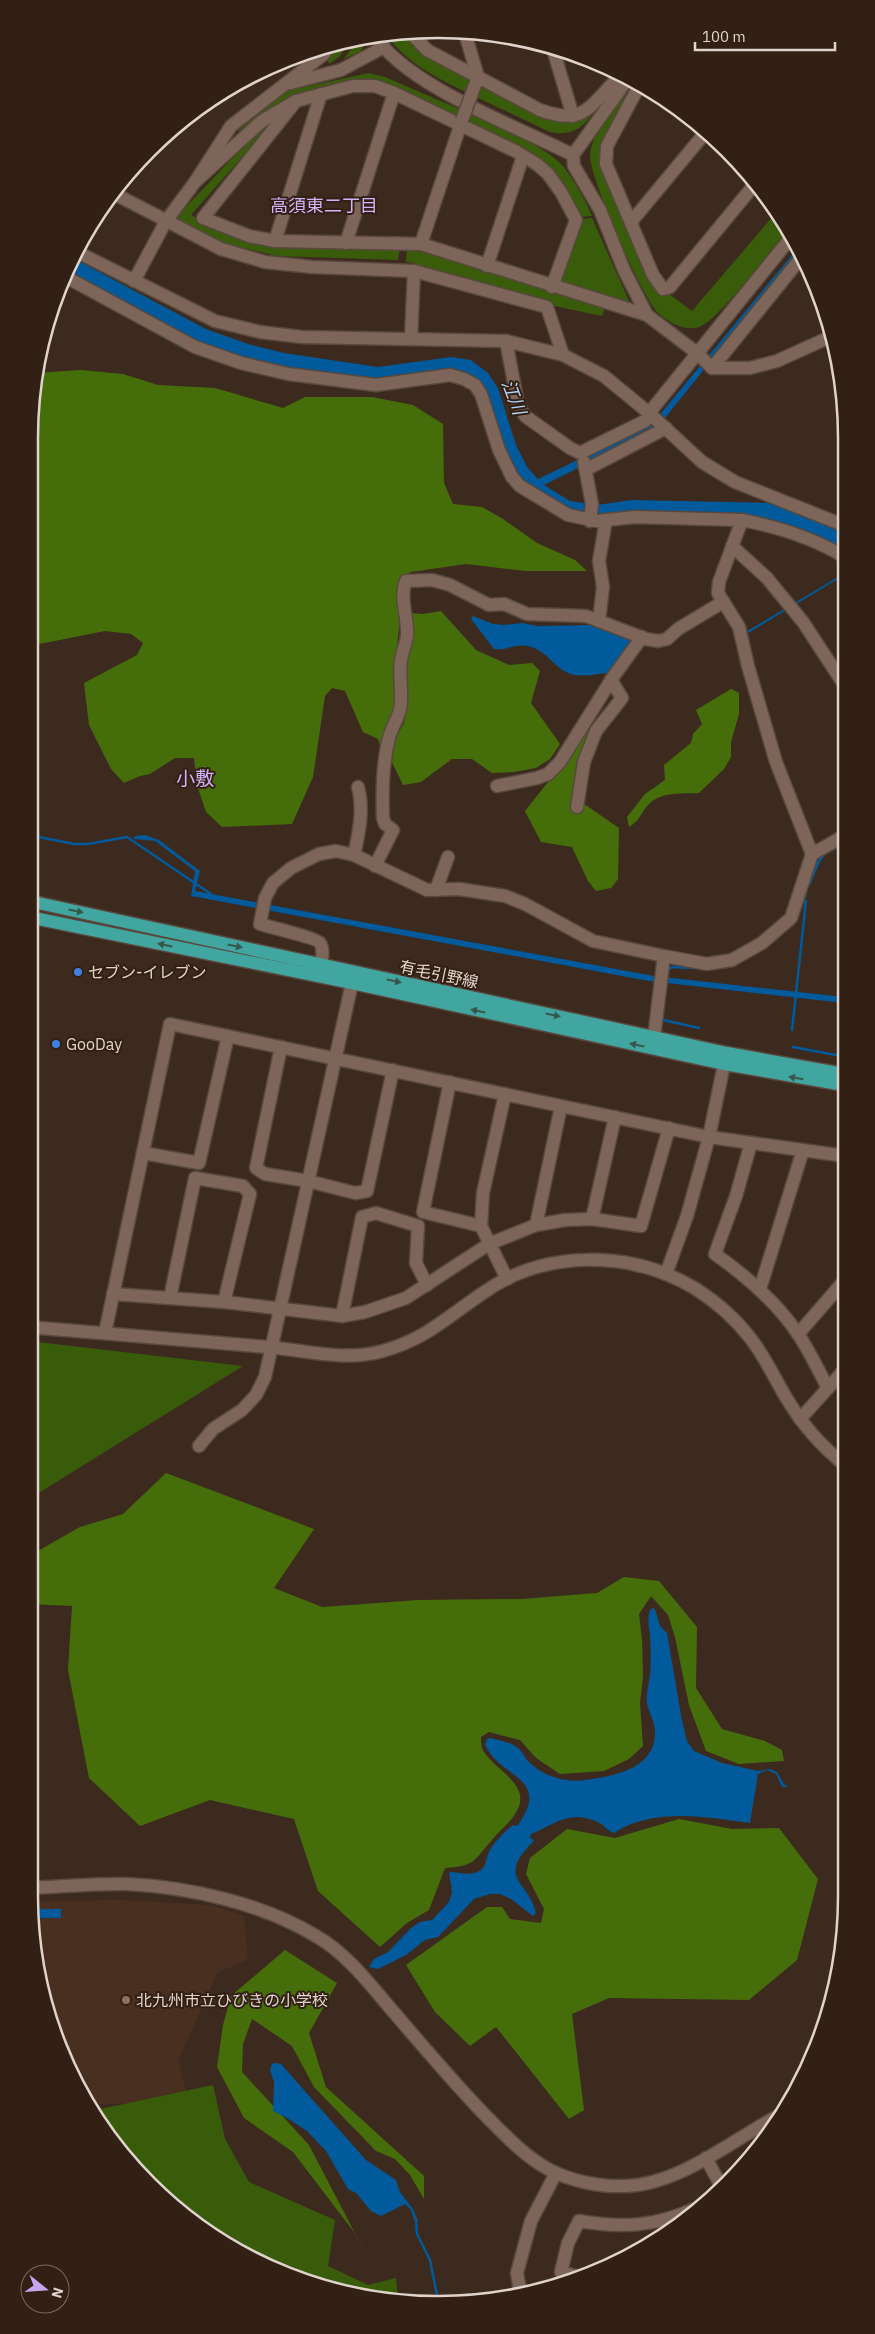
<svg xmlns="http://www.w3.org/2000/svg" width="875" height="2334" font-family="'IBM Plex Sans','Noto Sans JP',sans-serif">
<rect width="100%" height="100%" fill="#3d2a1e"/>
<polygon fill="#492f20" points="118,1900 211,1905 244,1916 248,1960 218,1972 178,2061 188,2098 177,2103 86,2104 51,2028 30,1902"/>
<g fill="#395c0b">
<path d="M384,32H402L424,52L469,79L466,92C434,77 406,62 384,32Z"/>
<polygon points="365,37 366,42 360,52 343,59 350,51 356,39"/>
<polygon points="351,40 339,57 329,64 327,56 336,43"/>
<polygon points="369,73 385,77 459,109 458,116 422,101 353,81 241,133 238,131 265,106 286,91"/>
<path d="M480,84L540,115L598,107C584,126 575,137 550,132L474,96Z"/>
<path d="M632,88L602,146L662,295L669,294L692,311L774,215L785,233C769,252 719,320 699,327C685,332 668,322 658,313C642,297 588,175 590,154C594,128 614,107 632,88Z"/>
<path d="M468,113C494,125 544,145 563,166C574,180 585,199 592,216L581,217L560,181L467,124Z"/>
<polygon points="269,120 272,123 191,215 216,228 400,247 398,260 277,256 230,245 178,222 177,216"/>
<polygon points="592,218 629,301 626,306 560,283 582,219"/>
<polygon points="407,248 421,249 605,308 602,316 550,305 417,267 416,263 406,262"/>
<polygon points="29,1341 243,1366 29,1499"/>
<polygon points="213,2085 225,2139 249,2182 335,2220 328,2266 368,2285 396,2278 398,2301 384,2302 306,2284 233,2251 130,2166 91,2111"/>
</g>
<g fill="#456e0a">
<polygon points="81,370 123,374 158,385 215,388 283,408 305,397 372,397 413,405 443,424 444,483 453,504 482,507 503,519 537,543 575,560 587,571 526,571 466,564 411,572 398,583 400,618 394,678 396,703 382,752 378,739 363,732 345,691 332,688 325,696 313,777 292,824 222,827 206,812 197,785 194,758 175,758 150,774 140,776 124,783 111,769 89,725 84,683 137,655 143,643 131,634 105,631 29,646 29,438 37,373"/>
<polygon points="441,611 476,650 509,665 532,663 540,671 531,703 560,744 550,759 536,768 514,772 492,773 472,759 452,759 421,782 403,785 389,756 393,742 404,723 408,701 404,680 413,632 409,613 423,614"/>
<path d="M731,689L739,693V714L731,742V757L724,769L699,793C683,794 662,791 649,804C641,812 640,821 629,827L627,817L645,794L665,780L664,765L691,743L693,734L702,724L696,710Z"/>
<polygon points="589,725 593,727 574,797 619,828 618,879 611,888 596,891 588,881 572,847 541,842 525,811 572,752"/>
<path d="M166,1473L314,1529L274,1588L322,1607L418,1600L522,1599L597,1593L624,1577L659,1581L697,1627L696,1688L722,1729L765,1741L782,1750L784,1761L739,1764L706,1751L689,1705L675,1637L668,1615L651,1596L639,1614L642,1640L643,1676L640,1703L643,1746L629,1759L604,1771L560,1774L536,1758L520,1740L489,1732L481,1737C481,1742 481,1748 484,1752C497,1772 534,1786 515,1814C509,1824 499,1831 492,1840C473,1861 476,1866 445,1868L429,1910L407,1923L380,1947L318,1891L294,1819L210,1800L140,1826L89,1778L68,1670L72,1606L29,1604V1556L80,1527L123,1514Z"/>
<polygon points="679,1819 732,1829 779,1828 818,1879 797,1960 749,2000 609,1998 572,2014 584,2110 569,2119 496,2027 470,2046 435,2012 406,1965 487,1907 502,1907 510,1919 541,1923 544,1909 526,1874 530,1858 567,1829 615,1838"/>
<polygon points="285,1950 337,1983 309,2033 326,2087 424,2176 424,2199 410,2175 395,2159 376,2151 314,2087 292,2046 252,2019 243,2044 242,2072 309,2145 373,2268 354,2232 293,2152 244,2118 217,2067 223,2025 231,1996"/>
</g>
<g fill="#005a9b">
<polygon points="796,250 798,253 656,429 544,485 570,501 597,505 632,500 773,503 843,533 843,549 783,524 579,516 521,483 465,375 391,382 283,368 248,360 188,338 66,270 71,257 206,329 248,344 284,353 378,367 451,357 471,360 488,373 498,388 516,445 527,467 538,479 652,424"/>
<polygon points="843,574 843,576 745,635 744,633"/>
<path d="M473,616L493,624L503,625L522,623L538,626L591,625L632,639L611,673C600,673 586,677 576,675C557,673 549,652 531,647C517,642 507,651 494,649L471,619Z"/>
<polygon points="145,835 159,840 200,871 195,891 654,976 844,997 844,1003 649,981 191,896 195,871 155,841 134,839 135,836"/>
<path d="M652,1608L655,1609L660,1626L667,1633L682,1721L687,1741L694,1751L722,1763L758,1771L770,1769L777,1772L784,1784L788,1787H782L776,1774L767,1770L758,1774L750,1823C707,1817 653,1807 614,1833C607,1831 604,1825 598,1822C569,1809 556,1824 531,1834L530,1837L534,1841C495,1879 528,1879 536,1913L533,1916L511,1899L500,1894H490L474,1899L438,1937L425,1940L406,1955L378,1969L369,1967L374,1959L388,1952L411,1928L420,1922L432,1920L449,1902L452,1892L449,1872C457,1872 466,1875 474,1873C487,1870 485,1861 489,1852C492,1845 507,1829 513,1825L517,1826C554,1777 498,1778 485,1744L487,1739L490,1738C498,1740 511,1742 518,1748C522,1751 524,1756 527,1760C542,1776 564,1783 586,1780C614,1776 653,1769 655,1735C656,1722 648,1713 647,1702C646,1693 649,1684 650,1675C651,1663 651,1650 650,1637C650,1628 645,1616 652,1608Z"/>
<polygon points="31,1909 61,1909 61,1918 32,1918"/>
<polygon points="276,2063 281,2064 366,2160 396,2180 400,2192 413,2209 418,2221 415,2222 411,2210 405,2204 381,2216 371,2211 356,2193 348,2189 326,2151 307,2131 287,2118 273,2111 274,2082 270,2070 272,2064"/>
</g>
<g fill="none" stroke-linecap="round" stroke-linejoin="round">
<g stroke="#005a9b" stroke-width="2.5">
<polyline points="29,835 74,844 88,844 127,837 211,894"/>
<polyline points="832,850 844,844"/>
<polyline points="809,885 819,861 825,853"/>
<polyline points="800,911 806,894"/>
<polyline points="667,980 669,969 673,967 695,968"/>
<polyline points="663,1015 663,1020 699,1028"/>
<polyline points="792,1030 806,901"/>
<polyline points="793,1047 841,1056"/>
<polyline points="416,2220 417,2234 430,2260 438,2300"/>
</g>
<defs>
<g id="minor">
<polyline points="464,30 478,77 472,93"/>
<path d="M409,31L427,50L540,110C582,125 587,110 615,81L621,78"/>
<path d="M374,35C407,86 518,127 573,155"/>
<polyline points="552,46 573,116"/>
<polyline points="627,80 573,155 574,166 600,210 624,270 647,315"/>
<polyline points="291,83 341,70 384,47"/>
<polyline points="639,86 607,146 606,164 653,275 663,289 670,287 755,184"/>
<polyline points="296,101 203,218 249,236 275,241 421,244 647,315 697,353 712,368 750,368 777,361 830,337"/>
<polyline points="195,182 262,121 296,101 353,86 375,86 394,93 517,152 538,165 548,174 561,192 576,220 552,287"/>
<polyline points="111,192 221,249 265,262 312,267 414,271 547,307 563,355"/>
<polyline points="631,222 705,133"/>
<polyline points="275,241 321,94"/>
<polyline points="346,243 394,93"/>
<polyline points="421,244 462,120"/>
<polyline points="75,251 215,321 260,332 302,337 506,341 563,355 604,376 649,413 702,462 735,482 843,525"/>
<polyline points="487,266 523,156"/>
<path d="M64,276L195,347L241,363L288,374L376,385L450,375L464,379L475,385L481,394L499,450L512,477L520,486L568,515L597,521L635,517L742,520L719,582L718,593L739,627L748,666L776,762L812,854L791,918L762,943L732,960L707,964L664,956L593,941L525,904L505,896L459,889L427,890L354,855L336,851L319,854L291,868L273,883L265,898L260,924C269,927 317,938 320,943C325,950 321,966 319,974"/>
<polyline points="134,281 166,221 195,182 231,126 324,54 330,45"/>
<polyline points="411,339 414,271"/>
<polyline points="506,341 518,404 525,416 570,448 580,453 645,421 652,415"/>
<polyline points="712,368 801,258"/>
<polyline points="649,413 789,240"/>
<polyline points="584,462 592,504 590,521"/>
<polyline points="587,469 666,428"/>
<path d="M742,520C778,527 811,537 843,556"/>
<polyline points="732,546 767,578 803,622 843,683"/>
<polyline points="599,621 603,587 599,561 606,520"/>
<polyline points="497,786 537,778 548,774 560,762 613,677 642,637"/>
<polyline points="577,807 584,762 596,731 622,698 611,680"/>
<polyline points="812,854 844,836"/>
<path d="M354,855C359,833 364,809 358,787"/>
<path d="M375,866L393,830L385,824L383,818C382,792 382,764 389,738C392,725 401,716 401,702C402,688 399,674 401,660C402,651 407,643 407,634C408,616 399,599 406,581L432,580L450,585L489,605L504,604L527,614L586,616L646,639L658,641L667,639L678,629L723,602"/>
<polyline points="436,890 448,857"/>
<polyline points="654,1037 664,956"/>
<polyline points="281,1047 256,1168 265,1174 308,1181 355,1193 367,1191 393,1070"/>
<polyline points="450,1082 423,1212 481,1226"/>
<polyline points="505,1094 483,1193 481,1226 507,1279"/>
<path d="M751,1143L736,1196L715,1254C746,1276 776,1301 798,1334C809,1350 818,1370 828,1388L800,1419"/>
<polyline points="143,1153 199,1163 228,1036"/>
<polyline points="592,1219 615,1117"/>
<polyline points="536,1225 561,1106"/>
<polyline points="666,1274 687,1216 709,1137 726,1055"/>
<polyline points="760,1289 803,1150"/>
<polyline points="113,1294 224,1302 342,1316 365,1312 406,1298 489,1244 536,1225 565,1220 592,1219 641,1226 669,1128"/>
<polyline points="170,1298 195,1178 243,1186 250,1194 224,1302"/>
<polyline points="342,1316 362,1217 376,1213 418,1226 416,1263 427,1285"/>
<path d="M29,1327C108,1334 187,1340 267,1347C305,1350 344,1362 383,1351C426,1339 447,1317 483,1293C544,1249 632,1250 696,1289C716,1302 736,1319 751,1339C765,1357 775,1379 787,1399C802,1424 822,1447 845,1465"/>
<polyline points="105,1333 170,1024 709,1137 845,1156"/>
<polyline points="798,1334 845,1280"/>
<polyline points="828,1388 845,1369"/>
<polyline points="199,1446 213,1429 242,1410 256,1395 265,1377 352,983"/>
<path d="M29,1888C61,1887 94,1883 126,1884C189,1887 261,1903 316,1936C346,1953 369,1983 391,2009C422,2045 452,2081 485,2115C504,2134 524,2156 548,2169C570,2181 600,2187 625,2186C680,2185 733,2139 780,2115"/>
<polyline points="706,2158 720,2184"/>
<path d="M582,2278L561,2272L568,2243L579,2221C622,2228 653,2227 694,2209"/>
<polyline points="521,2296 517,2273 531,2221 556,2173"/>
</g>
<g id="major">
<polyline points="29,901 727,1053 844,1074"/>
<polyline points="29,917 352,983 724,1064 844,1085"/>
</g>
</defs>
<use href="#minor" stroke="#59483e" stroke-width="15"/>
<use href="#major" stroke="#59483e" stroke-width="15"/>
<use href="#minor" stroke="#7d6659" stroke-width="12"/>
<use href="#major" stroke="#42a6a0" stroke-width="12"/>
<defs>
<polyline id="minor-bridge" points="462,120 472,93"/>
</defs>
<use href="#minor-bridge" stroke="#59483e" stroke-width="15" stroke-linecap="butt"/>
<use href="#minor-bridge" stroke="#7d6659" stroke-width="12"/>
</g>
<defs><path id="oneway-solid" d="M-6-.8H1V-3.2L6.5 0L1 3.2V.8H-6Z" transform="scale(1.25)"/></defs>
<g fill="#39564c">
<use href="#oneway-solid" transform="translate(76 911) rotate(12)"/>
<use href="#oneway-solid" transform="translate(165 945) rotate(-168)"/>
<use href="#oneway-solid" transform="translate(235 946) rotate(12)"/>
<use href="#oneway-solid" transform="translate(394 981) rotate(12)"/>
<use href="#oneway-solid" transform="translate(478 1011) rotate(-168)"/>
<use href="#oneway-solid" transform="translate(553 1015) rotate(12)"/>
<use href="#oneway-solid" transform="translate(637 1045) rotate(-168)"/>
<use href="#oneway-solid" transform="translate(796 1078) rotate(-170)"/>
</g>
<g fill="#3f7fe0" stroke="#332014" stroke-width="2">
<circle cx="78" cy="972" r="5"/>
<circle cx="56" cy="1044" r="5"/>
</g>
<circle fill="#8d6e63" stroke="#332014" stroke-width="2" cx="126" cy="2000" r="5"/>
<g text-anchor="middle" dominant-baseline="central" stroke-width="4" stroke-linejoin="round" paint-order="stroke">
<g font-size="16" fill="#e0d3cc" stroke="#332014" text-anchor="start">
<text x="88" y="972">セブン-イレブン</text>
<text x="66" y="1044">GooDay</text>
<text x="136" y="2000">北九州市立ひびきの小学校</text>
</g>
<g font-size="16" fill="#e0d3cc" stroke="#332014">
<text transform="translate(439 974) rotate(12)">有毛引野線</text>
</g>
<g font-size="18" fill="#d0b3f8" stroke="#332014">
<text x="324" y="205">高須東二丁目</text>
</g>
<g font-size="18" font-style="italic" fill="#b0d4f8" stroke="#332014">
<text transform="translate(514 397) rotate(69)">江川</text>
</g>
<g font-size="19" fill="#d0b3f8" stroke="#332014">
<text x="195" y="778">小敷</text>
</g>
</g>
<path d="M0 0H875V2334H0ZM438 38H438A400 400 0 0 1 838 438V1896A400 400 0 0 1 438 2296H438A400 400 0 0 1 38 1896V438A400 400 0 0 1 438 38Z" fill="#332014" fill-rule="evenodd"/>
<path fill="none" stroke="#e0d3cc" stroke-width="2.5" d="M438 38H438A400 400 0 0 1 838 438V1896A400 400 0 0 1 438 2296H438A400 400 0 0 1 38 1896V438A400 400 0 0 1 438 38Z"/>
<g transform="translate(45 2289) rotate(107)"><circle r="24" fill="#332014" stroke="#78685e"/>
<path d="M0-4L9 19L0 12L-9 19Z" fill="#c6a6f0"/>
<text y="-8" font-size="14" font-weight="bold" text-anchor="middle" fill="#e0d3cc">N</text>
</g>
<path d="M695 42v8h140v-8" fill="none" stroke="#e0d3cc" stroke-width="2.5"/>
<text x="702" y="42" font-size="15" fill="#e0d3cc" stroke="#332014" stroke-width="4" paint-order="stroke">100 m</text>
</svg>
